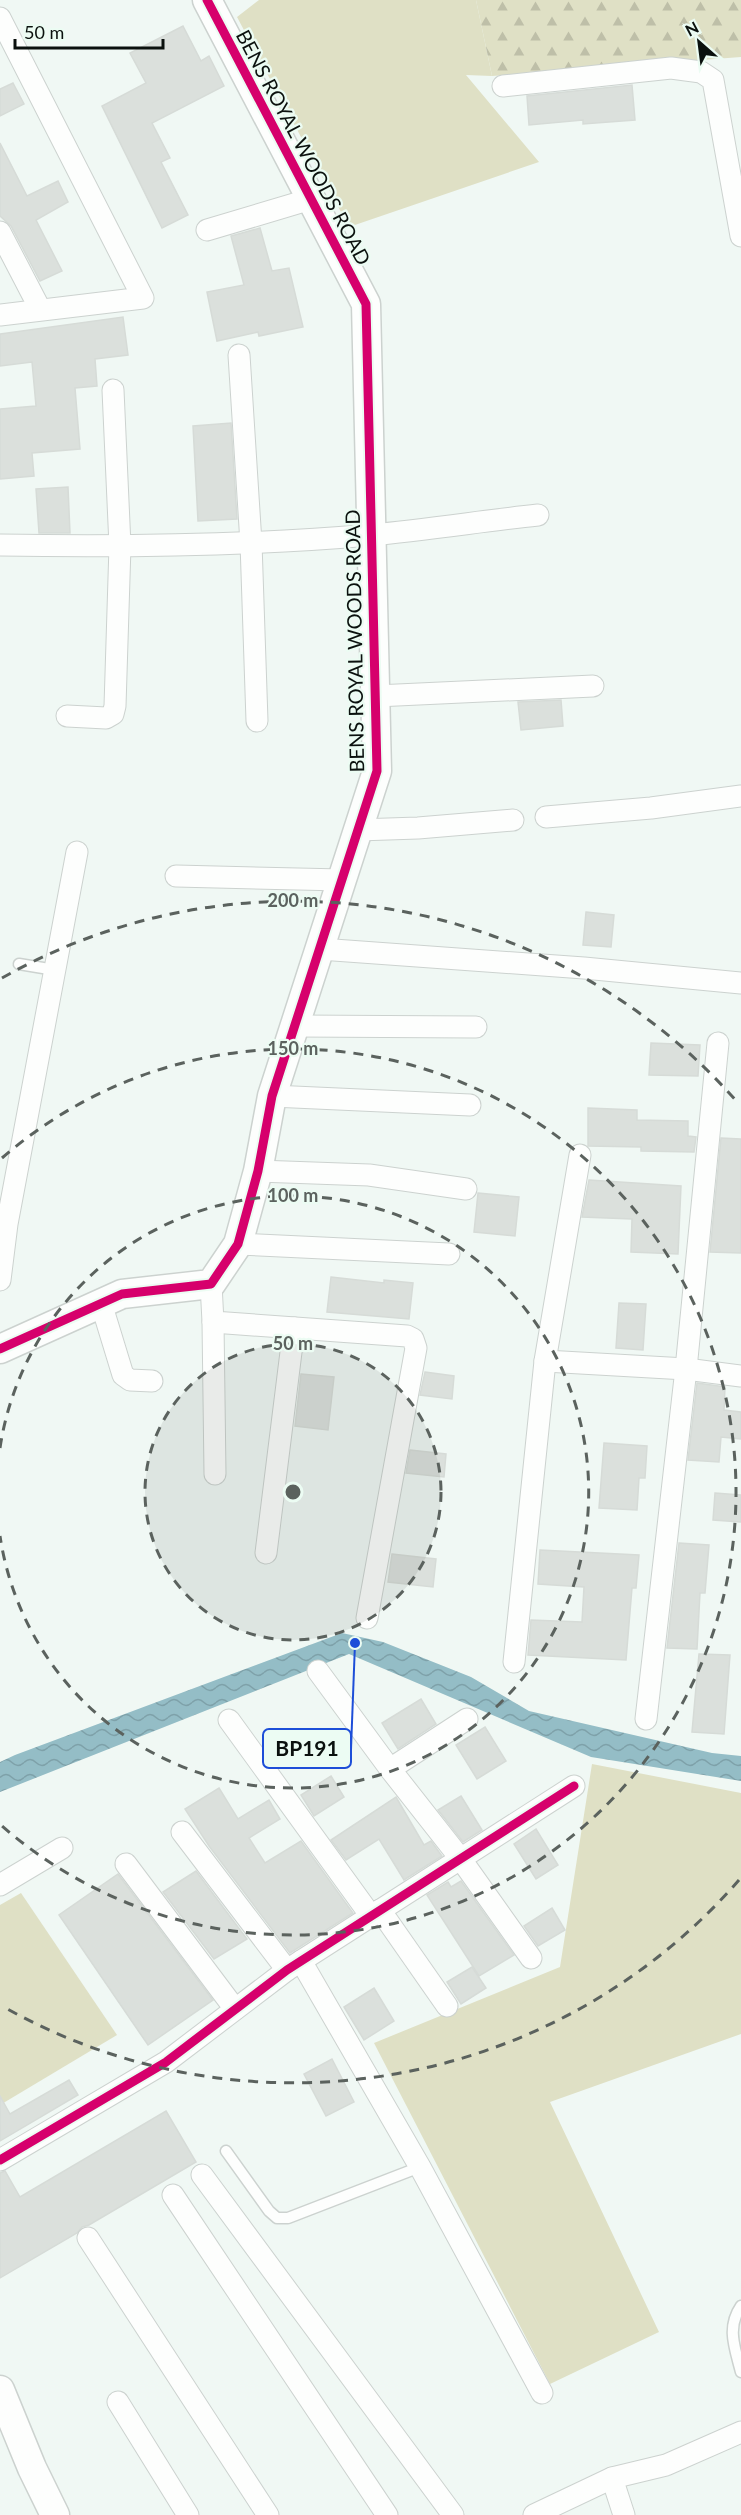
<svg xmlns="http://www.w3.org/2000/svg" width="741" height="2515" font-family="Lato,sans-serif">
<defs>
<pattern id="forest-firs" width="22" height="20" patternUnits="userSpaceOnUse" patternTransform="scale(1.5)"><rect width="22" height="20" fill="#dfe0c5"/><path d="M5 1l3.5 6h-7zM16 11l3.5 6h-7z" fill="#bebfa8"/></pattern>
<pattern id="water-waves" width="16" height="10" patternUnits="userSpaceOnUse" patternTransform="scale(1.5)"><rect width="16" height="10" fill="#94bdc6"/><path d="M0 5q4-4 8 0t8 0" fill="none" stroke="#7ea1a9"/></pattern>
</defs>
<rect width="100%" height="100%" fill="#f0f8f4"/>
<g fill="#dfe0c5">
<polygon points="259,0 476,0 492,76 466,75 539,162 349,227 237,17"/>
<polygon points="592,1764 741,1793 741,2034 550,2102 659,2332 550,2384 374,2043 560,1967"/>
<polygon points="21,1893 117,2035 0,2105 0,1905"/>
</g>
<polygon fill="url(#forest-firs)" points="476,0 741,0 741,57 492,76"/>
<polygon fill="url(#water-waves)" points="342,1633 383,1642 471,1677 529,1711 712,1753 741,1756 741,1781 591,1757 349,1654 0,1792 0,1762 15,1755"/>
<g fill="#dbe0dc" stroke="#d6dbd7" stroke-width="1.5">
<polygon points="183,26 201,61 209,56 224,86 152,123 170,158 161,162 188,215 162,228 102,106 146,83 130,53"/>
<polygon points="13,83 24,104 0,116 0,89"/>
<polygon points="632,85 635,120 583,124 583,120 529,125 527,96"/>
<polygon points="0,143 27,196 58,181 68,202 36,220 62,271 40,281 11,226 0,216"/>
<polygon points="260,228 272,271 289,268 303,327 259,336 258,332 217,341 207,292 244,285 231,236"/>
<polygon points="123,317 128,355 95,359 97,386 75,388 80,449 32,453 34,476 0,479 0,409 36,406 32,362 0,366 0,334"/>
<polygon points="231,423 237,519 198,521 193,426"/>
<polygon points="68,487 70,533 39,533 36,489"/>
<polygon points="561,700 563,726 521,730 518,702"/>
<polygon points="586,912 614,915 611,947 583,945"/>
<polygon points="651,1043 700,1045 698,1076 649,1075"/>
<polygon points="588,1108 637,1110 637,1120 688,1121 688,1136 696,1137 694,1152 641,1151 641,1147 588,1146"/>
<polygon points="721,1138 741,1139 741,1253 710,1252"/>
<polygon points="589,1180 681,1186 678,1254 631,1252 632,1219 582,1217"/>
<polygon points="478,1193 519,1197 515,1236 474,1232"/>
<polygon points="331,1277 384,1283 384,1280 413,1283 409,1319 327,1312"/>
<polygon points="619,1303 646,1304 643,1350 616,1348"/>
<polygon points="425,1372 454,1376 452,1399 420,1395"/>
<polygon points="301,1374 334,1377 328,1430 295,1426"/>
<polygon points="697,1383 725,1387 724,1410 741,1412 741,1439 721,1437 719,1462 688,1460"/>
<polygon points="604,1443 647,1446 645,1478 639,1478 637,1510 599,1508"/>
<polygon points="410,1450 446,1454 444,1477 406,1473"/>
<polygon points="715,1493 741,1495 741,1522 713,1520"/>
<polygon points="679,1543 709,1545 705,1593 700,1593 697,1649 667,1648"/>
<polygon points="540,1550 639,1555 636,1588 632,1588 626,1660 528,1655 531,1620 582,1622 584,1587 538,1584"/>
<polygon points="392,1554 436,1559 433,1587 388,1582"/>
<polygon points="699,1654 730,1655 724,1734 692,1732"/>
<polygon points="421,1699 436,1724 398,1749 382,1723"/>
<polygon points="485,1727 506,1761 477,1779 456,1745"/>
<polygon points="331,1776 344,1797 314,1816 301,1795"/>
<polygon points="219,1788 238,1819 269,1800 280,1819 249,1838 265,1863 301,1841 353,1913 290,1953 209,1846 185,1809"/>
<polygon points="461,1796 482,1830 463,1842 438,1810"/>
<polygon points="396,1797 424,1845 431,1841 442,1856 404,1880 379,1839 346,1860 331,1840"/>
<polygon points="536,1829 558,1865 536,1879 514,1844"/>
<polygon points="196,1871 247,1939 214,1959 163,1892"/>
<polygon points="118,1874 213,2000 148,2045 59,1915"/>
<polygon points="461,1881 514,1955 479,1976 427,1895 448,1882 451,1887"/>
<polygon points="552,1908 565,1930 538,1946 524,1926"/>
<polygon points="472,1967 486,1988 461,2004 447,1982"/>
<polygon points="374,1988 394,2021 364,2040 344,2007"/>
<polygon points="332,2059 354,2102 326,2116 304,2074"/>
<polygon points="69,2080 78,2095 0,2141 0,2096 10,2114"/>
<polygon points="166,2111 196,2162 89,2225 82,2227 77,2233 0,2278 0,2173 5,2171 20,2197"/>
</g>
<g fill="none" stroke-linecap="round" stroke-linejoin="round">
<defs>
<g id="lane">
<polyline points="19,964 55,970"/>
<polyline points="226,2151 269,2211 277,2218 288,2218 420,2167"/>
<path d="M741,2306C726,2328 735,2348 741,2372"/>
</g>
<g id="street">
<polyline points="0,18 143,298 0,315"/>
<polyline points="503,86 671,68 701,72 713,80 741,236"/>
<polyline points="207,230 311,199"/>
<polyline points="0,232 40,309"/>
<polyline points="239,355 251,543 257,721"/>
<path d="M0,545C124,547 247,546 370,535C426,530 482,521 538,515"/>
<polyline points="376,696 593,686"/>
<polyline points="67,716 106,718 113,714 115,706 120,546 113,390"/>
<polyline points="546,817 651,808 741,796"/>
<polyline points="358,830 418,828 513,820"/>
<polyline points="176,876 342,880"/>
<polyline points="320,949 584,968 741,983"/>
<polyline points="295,1026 476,1027"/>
<polyline points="272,1096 470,1105"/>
<polyline points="258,1171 369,1175 466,1189"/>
<polyline points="238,1244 449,1254"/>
<polyline points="0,1280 7,1224 77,852"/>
<polyline points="211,1284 213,1322 407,1336 413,1339 416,1348 367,1618"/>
<polyline points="101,1303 123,1375 130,1380 152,1381"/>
<polyline points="213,1322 215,1474"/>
<polyline points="545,1361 686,1369 741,1376"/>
<polyline points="266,1553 294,1328"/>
<polyline points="514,1662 545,1361 580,1155"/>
<polyline points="318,1671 390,1769 460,1858 531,1958"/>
<polyline points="646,1719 686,1369 718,1043"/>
<polyline points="229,1720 371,1916"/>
<polyline points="390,1769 467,1719"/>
<polyline points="182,1832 287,1970"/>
<polyline points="126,1864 235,2009"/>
<polyline points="0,1885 62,1848"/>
<polyline points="380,1910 447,2006"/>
<polyline points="301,1961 420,2167 542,2393"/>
<polyline points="0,2160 166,2062 287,1970 574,1786"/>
<polyline points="202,2175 453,2515"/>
<polyline points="173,2195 387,2515"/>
<polyline points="88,2238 268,2515"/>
<polyline points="118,2402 188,2515"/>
<polyline points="612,2478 624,2515"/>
<polyline points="534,2515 612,2478 666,2465 741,2432"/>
</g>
<g id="secondary">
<polyline points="0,1349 122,1294 211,1284 238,1244 258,1171 272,1096 377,771 366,304 207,0"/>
<polyline points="0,2390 32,2468 55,2515"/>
</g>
</defs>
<use href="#lane" stroke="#ccd2cf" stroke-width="13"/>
<use href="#street" stroke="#ccd2cf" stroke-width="23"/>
<use href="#secondary" stroke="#ccd2cf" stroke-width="31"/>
<use href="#lane" stroke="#fdfefd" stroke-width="10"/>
<use href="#street" stroke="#fdfefd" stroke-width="21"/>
<use href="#secondary" stroke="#fdfefd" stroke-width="28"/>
<defs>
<g id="cycleway">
<polyline points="0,1349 122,1294 211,1284 238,1244 258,1171 272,1096 377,771 366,304 207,0"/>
<polyline points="0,2160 166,2062 287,1970 574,1786"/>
</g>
</defs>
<use href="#cycleway" stroke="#ecfcf3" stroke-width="13"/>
<use href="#cycleway" stroke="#d6006c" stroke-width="9"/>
</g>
<circle cx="293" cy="1492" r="148" fill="#5b625e" fill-opacity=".12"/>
<g fill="none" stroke="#5b625e" stroke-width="3" stroke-dasharray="10 8">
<circle cx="293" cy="1492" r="148"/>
<path d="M0 1448A296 296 0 1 1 0 1536"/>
<path d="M2 1158A443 443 0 1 1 2 1826"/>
<path d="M739 1880A591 591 0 0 1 2 2006M2 978A591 591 0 0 1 739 1104"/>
</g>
<g text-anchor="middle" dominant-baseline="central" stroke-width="4.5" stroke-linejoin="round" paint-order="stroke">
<g font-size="20" fill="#0b110e" stroke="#ecfcf3">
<text transform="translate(304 147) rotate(62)">BENS ROYAL WOODS ROAD</text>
<text transform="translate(354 641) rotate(-91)">BENS ROYAL WOODS ROAD</text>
</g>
</g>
<circle cx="293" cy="1492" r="9" fill="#5b625e" stroke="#ecfcf3" stroke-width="3"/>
<g font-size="18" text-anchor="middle" font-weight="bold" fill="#5b625e" stroke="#ecfcf3" stroke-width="4.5" stroke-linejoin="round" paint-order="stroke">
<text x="293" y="907">200 m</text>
<text x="293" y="1055">150 m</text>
<text x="293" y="1202">100 m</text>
<text x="293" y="1350">50 m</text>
</g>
<path fill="none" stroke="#1d4ed8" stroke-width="2" d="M355 1643L351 1749"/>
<circle fill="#1d4ed8" stroke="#ecfcf3" stroke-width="2" cx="355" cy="1643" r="6"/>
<rect fill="#ecfcf3" stroke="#1d4ed8" stroke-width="2" x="263" y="1729" width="88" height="39" rx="6"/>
<g font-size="21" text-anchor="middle" font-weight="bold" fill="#0b110e">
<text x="307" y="1756">BP191</text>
</g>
<g transform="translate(699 42) rotate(332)" stroke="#ecfcf3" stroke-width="4.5" paint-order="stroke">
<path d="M0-4.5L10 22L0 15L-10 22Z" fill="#0b110e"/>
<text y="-9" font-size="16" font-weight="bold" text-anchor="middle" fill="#0b110e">N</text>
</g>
<path d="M15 39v9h148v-9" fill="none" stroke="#0b110e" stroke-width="3"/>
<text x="24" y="39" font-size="18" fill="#0b110e" stroke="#ecfcf3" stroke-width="4.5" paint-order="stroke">50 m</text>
</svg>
